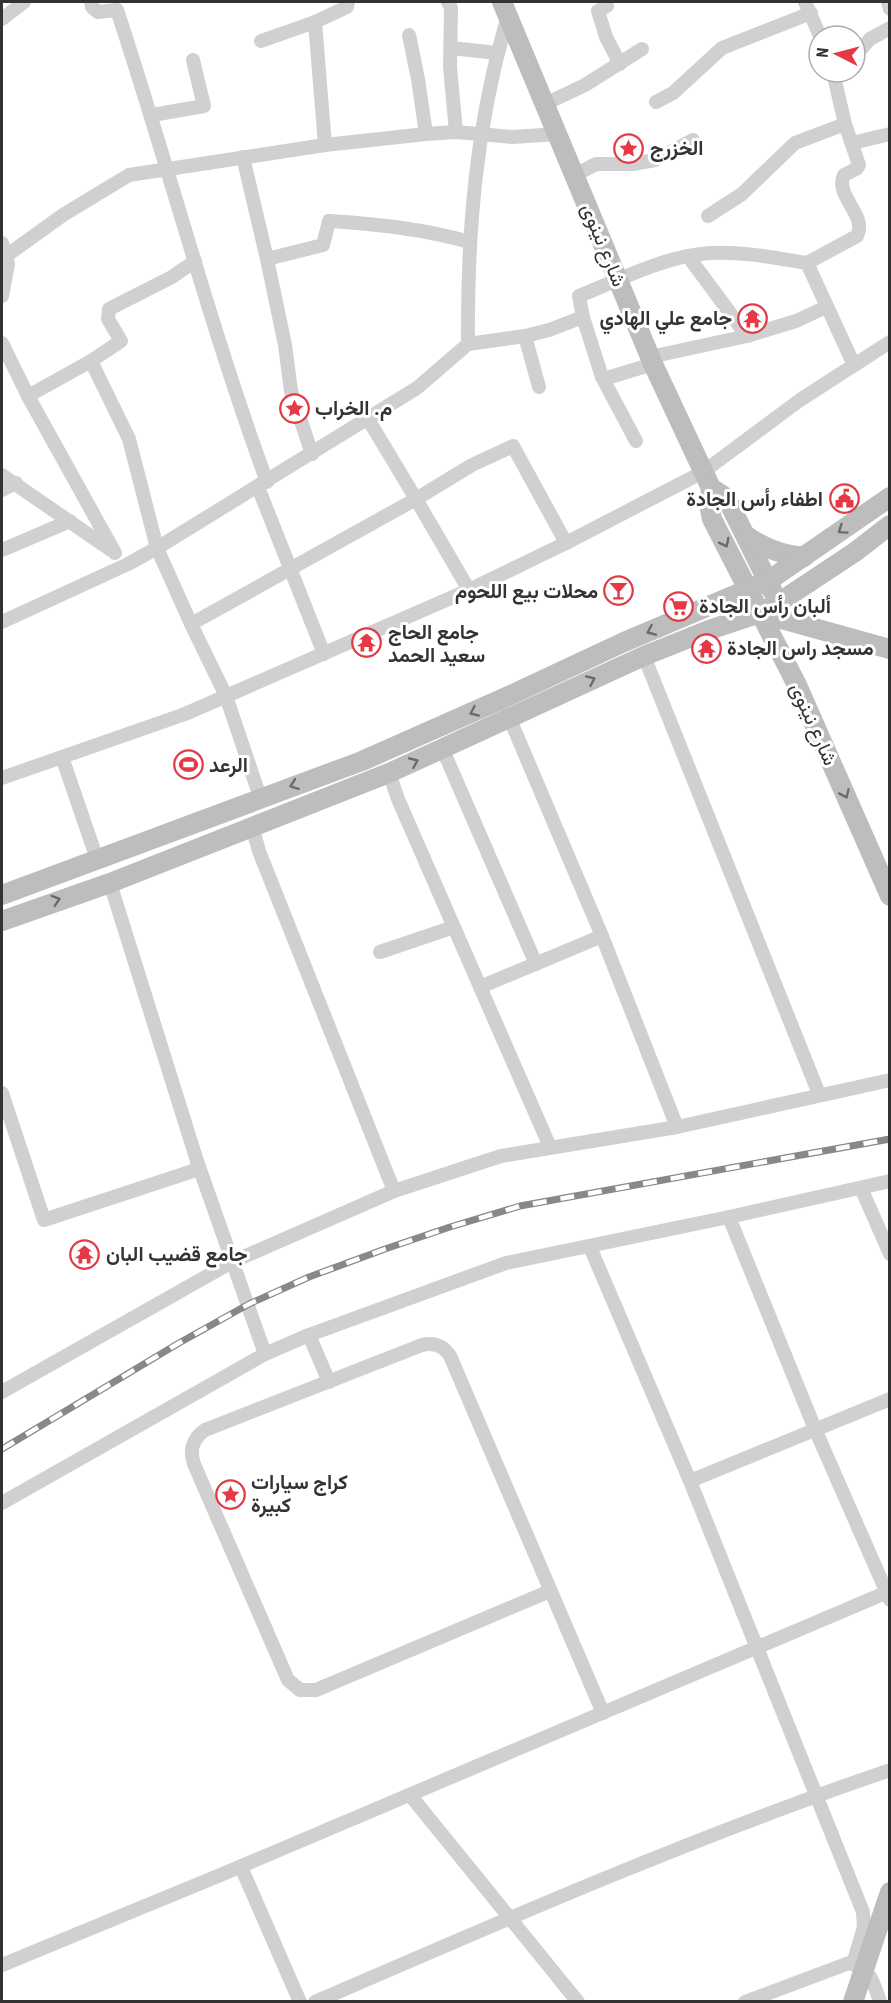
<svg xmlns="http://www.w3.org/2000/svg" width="891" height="2003" font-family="'Roboto Condensed',Vazirmatn,sans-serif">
<rect width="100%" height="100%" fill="#fff"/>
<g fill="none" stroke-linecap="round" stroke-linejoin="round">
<g stroke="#d0d0d0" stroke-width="14">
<path d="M91,2L92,7L98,12L117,10C169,167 210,327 267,482"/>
<polyline points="448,2 451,8 450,67 456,132"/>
<polyline points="604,2 607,6 598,11 606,37 620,64"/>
<polyline points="805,2 820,36"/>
<polyline points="888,2 890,9"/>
<polyline points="2,19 24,2"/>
<polyline points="315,22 347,7 348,2"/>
<polyline points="409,35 418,79 426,134"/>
<polyline points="261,41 315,22 325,145"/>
<polyline points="451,48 497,53"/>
<polyline points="855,52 863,47 870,39 890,28"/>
<polyline points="656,102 673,93 722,48 811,13"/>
<polyline points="545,104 585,85 642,49"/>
<polyline points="152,115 204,106 193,60"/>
<polyline points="852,143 890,134"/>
<path d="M243,157L267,259L323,245L329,221C379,224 422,229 470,242"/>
<polyline points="575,175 596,164 633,164 655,160 693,140"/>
<polyline points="708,216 742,194 795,143 845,124"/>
<polyline points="2,243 8,264 2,296"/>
<polyline points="6,256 63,215 129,175 325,145 426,134 456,132 512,137 558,134"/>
<polyline points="267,259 285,345 291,391 312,454"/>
<path d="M807,263L857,236C868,215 834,196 844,175L856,169L859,165L845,124L833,72"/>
<polyline points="583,317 602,377 607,378 653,364"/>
<polyline points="525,336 539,387"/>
<polyline points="747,336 796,321 826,307"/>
<polyline points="2,343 28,396 91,361 129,439 157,548 191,624"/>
<path d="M468,344L525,336L549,330L583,317L579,296C621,279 665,256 710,253C742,251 775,258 807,263L854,365"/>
<polyline points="650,357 747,336 688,256"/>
<polyline points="91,361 121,341 108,319 109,309 172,277 195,261"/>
<polyline points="602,377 636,441"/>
<polyline points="28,396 115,553"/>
<polyline points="368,419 416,499 472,465 513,446 566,543"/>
<polyline points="2,475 111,550"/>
<polyline points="258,487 324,654"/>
<polyline points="2,490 16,483"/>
<polyline points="2,550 70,521"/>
<path d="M2,622L128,564L157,548L417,388L468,344C467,232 476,124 508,16"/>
<polyline points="644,656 819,1094"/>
<polyline points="509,717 602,936 677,1127"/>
<polyline points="443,750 536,964"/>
<polyline points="62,757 97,859"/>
<polyline points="389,773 398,799 550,1147"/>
<polyline points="2,778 185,714 469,590 566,543 703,472 800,400 890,342"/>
<polyline points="260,797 226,696 191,624 416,499 469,590"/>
<polyline points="252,826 259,851 394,1191"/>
<polyline points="110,883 197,1161 265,1354"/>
<polyline points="380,952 454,927"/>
<polyline points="480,987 602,936"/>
<polyline points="2,1093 44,1220 199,1169"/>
<polyline points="861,1188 890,1254"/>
<polyline points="729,1217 815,1429 890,1600"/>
<polyline points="590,1247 690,1481 863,1912 864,1927 853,1964"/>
<polyline points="309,1335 329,1382"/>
<polyline points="2,1392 232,1262 394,1191 501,1156 677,1127 890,1080"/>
<polyline points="690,1481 890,1399"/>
<polyline points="2,1503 265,1354 309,1335 506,1263 729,1217 890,1181"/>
<path d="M550,1591L316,1690H300L288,1680L194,1464C189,1450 193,1438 205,1430L422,1345C435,1342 445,1346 451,1358L603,1713"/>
<polyline points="410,1795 578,2002"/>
<polyline points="241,1867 300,2002"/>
<polyline points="2,1965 218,1876 890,1591"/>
<path d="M315,2002C504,1920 694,1837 890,1770"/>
<path d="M745,2002L849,1963C870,1967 874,1983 880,2002"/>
</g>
<g stroke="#bdbdbd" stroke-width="20">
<polyline points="502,2 653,364 711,488 709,504 712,519 797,685 890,896"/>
<polyline points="711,488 722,495 731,507 773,592"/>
<path d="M747,536C765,549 782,555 804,557"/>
<polyline points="760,613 890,649"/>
<polyline points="2,895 362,761 502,699 624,642 768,581 890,497"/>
<polyline points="2,921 110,883 389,773 644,656 709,630 760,613 778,603 855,552 890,525"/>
<polyline points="853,2002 890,1892"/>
</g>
<defs>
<polyline id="rail" points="2,1449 179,1343 249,1304 309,1277 385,1249 450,1227 520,1206 890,1139"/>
</defs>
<use href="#rail" stroke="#888" stroke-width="7"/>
<use href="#rail" stroke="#fff" stroke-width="4.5" stroke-dasharray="14" stroke-linecap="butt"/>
</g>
<defs><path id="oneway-chevron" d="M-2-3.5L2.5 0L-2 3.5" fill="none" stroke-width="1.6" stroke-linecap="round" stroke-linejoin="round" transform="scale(1.5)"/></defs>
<g stroke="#6a6a6a">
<use href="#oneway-chevron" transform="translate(842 530) rotate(145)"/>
<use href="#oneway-chevron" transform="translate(725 543) rotate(63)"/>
<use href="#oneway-chevron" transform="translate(651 631) rotate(157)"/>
<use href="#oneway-chevron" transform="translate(591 680) rotate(-24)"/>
<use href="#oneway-chevron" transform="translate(474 712) rotate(156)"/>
<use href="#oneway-chevron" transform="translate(414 762) rotate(-23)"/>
<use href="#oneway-chevron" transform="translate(294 785) rotate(160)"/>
<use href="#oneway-chevron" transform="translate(845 794) rotate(66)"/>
<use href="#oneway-chevron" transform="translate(56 900) rotate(-18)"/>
</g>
<defs>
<symbol id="sight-ring" viewBox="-11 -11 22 22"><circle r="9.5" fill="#fff" stroke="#e63946" stroke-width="1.5"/><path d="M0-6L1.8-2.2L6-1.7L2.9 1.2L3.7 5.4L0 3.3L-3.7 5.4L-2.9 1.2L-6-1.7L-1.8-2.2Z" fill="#e63946"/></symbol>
<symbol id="temple-ring" viewBox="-11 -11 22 22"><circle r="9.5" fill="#fff" stroke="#e63946" stroke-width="1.5"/><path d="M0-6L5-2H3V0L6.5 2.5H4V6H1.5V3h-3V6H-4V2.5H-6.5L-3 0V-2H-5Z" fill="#e63946"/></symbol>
<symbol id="civic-ring" viewBox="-11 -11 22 22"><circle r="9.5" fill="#fff" stroke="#e63946" stroke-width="1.5"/><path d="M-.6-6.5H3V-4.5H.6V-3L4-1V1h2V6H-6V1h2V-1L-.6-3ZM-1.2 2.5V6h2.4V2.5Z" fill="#e63946"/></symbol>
<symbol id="bar-ring" viewBox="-11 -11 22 22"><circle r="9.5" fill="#fff" stroke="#e63946" stroke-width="1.5"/><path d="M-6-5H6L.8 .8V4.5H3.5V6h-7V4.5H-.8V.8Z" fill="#e63946"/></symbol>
<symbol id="supermarket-ring" viewBox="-11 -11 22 22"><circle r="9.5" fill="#fff" stroke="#e63946" stroke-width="1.5"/><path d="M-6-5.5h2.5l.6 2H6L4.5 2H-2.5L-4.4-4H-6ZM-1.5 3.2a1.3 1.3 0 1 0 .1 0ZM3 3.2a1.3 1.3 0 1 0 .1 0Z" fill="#e63946"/></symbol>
<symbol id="stadium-ring" viewBox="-11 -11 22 22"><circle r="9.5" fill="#fff" stroke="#e63946" stroke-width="1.5"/><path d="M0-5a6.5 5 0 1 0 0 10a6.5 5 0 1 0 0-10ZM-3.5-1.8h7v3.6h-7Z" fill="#e63946"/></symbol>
</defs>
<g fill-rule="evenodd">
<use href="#sight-ring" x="612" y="132" width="33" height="33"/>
<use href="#temple-ring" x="736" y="302" width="33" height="33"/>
<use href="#sight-ring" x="278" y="392" width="33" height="33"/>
<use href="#civic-ring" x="828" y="482" width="33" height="33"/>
<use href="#bar-ring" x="602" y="574" width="33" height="33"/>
<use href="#supermarket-ring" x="662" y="590" width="33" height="33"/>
<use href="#temple-ring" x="350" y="626" width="33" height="33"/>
<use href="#temple-ring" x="690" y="632" width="33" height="33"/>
<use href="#stadium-ring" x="172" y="748" width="33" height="33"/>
<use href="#temple-ring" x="68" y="1238" width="33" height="33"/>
<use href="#sight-ring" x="214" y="1478" width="33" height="33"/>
</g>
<g text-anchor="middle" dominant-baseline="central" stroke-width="6" stroke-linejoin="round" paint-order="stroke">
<g font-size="20" font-weight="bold" fill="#333" stroke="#fff" text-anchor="start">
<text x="650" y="148">الخزرج</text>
<text x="732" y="318" text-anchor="end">جامع علي الهادي</text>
<text x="315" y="408">م. الخراب</text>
<text x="823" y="499" text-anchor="end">اطفاء رأس الجادة</text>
<text x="598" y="591" text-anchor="end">محلات بيع اللحوم</text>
<text x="699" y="606">ألبان رأس الجادة</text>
<text x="388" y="632">جامع الحاج<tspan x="388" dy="23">سعيد الحمد</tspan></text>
<text x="727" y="648">مسجد راس الجادة</text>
<text x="209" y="765">الرعد</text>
<text x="106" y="1254">جامع قضيب البان</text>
<text x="251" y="1482">كراج سيارات<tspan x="251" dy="23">كبيرة</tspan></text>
</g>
<g font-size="20" fill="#333" stroke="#fff">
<text transform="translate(604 245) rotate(68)">شارع نينوى</text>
<text transform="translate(814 724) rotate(66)">شارع نينوى</text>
</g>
</g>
<rect width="891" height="2003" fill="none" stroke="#333333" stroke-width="6"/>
<g transform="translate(837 54) rotate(276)"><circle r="28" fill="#ffffff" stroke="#adadad" stroke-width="1.5"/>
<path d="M0-4.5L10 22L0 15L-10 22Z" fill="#e63946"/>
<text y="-9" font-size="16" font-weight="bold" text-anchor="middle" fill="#333333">N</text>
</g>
</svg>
